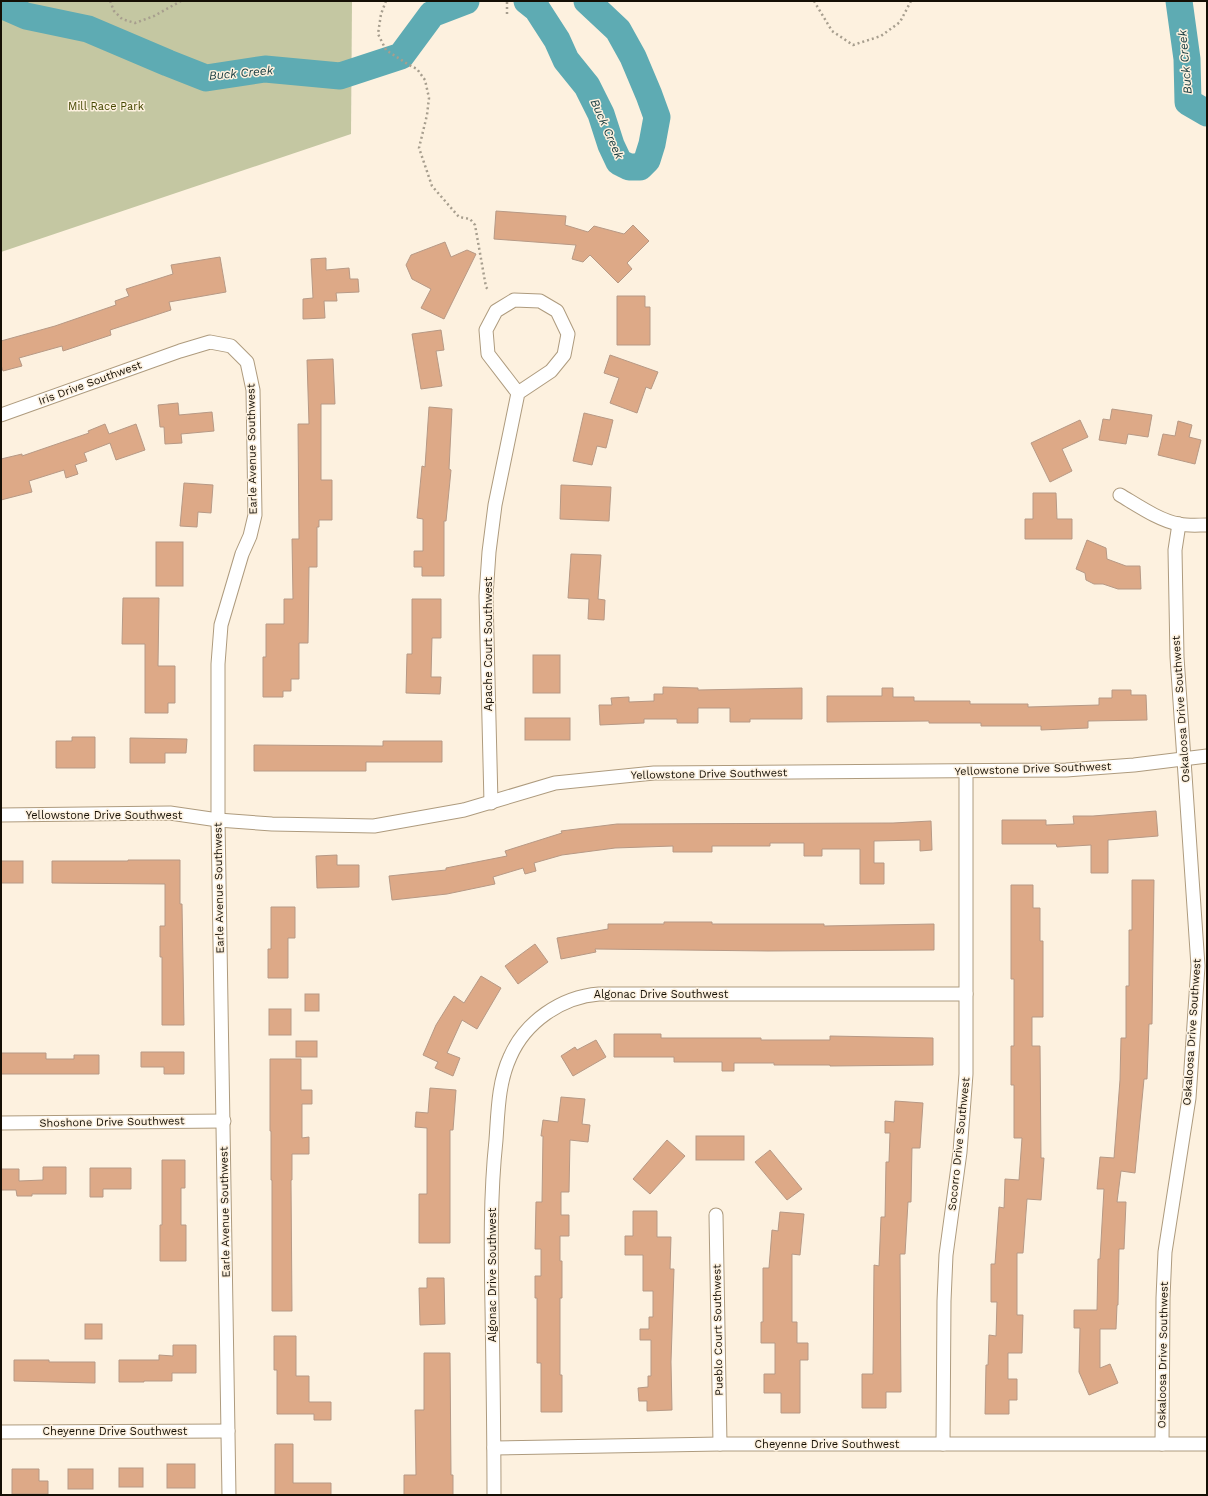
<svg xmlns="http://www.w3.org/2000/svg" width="1208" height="1496" font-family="'Work Sans',sans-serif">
<rect width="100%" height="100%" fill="#fdf1df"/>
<polygon fill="#c4c7a2" points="1,1 352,1 351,134 1,252"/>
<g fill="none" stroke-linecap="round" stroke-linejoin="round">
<g stroke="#5eabb3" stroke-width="27">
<polyline points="527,1 537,9 557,40 566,60 587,86 601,114 611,145 619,162 629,167 640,167 647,160 652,144 657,117 649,95 633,57 618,30 587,1"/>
<polyline points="1179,1 1187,59 1188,102 1207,113"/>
<polyline points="1,5 26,16 88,29 168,63 206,78 265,69 340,76 401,56 432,14 466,1"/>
</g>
</g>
<g fill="#dda987" stroke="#b79985">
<polygon points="496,211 566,216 565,225 588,232 594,226 624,234 633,225 649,241 627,263 632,269 618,283 590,255 583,262 572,259 576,245 494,239"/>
<polygon points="445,242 451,257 467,250 476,254 444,319 421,308 431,289 412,279 406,265 411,255"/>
<polygon points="220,257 226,292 169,302 171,310 110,330 111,335 63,351 62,346 19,358 22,366 3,371 1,365 1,341 55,326 116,305 115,301 129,296 126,289 173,274 171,265"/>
<polygon points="326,258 326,270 349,268 350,279 358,279 359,292 336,293 337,301 324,301 325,318 303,319 303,299 313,298 311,259"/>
<polygon points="617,296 645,296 645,307 650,307 650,345 617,345"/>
<polygon points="441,330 444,350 436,351 442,386 421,389 412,334"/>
<polygon points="610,355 658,372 651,389 646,387 637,413 610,403 619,378 604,373"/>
<polygon points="333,359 335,404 321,404 321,480 332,480 332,520 319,520 319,527 317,527 317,567 309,567 308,643 299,643 299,679 291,679 291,691 283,691 283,697 263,697 263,657 266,657 266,624 284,624 284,599 293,599 292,539 299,539 298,424 309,424 307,360"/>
<polygon points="178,403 179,415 212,412 214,431 181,434 182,443 165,444 164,427 160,427 158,405"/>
<polygon points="429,407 452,409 449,469 451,470 446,521 444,521 444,576 422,576 422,567 414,567 414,551 423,551 423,519 417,518 422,466 425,467"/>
<polygon points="1112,409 1152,415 1148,437 1128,434 1126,444 1099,440 1103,419 1110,420"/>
<polygon points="584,413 613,420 606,448 597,446 592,465 573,461"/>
<polygon points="1080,420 1088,437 1062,449 1072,471 1050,482 1031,443"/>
<polygon points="1178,421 1192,425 1189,437 1201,440 1195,464 1158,455 1163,434 1175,436"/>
<polygon points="105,424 109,434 136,424 145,450 116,460 110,443 84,453 87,461 75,465 78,474 66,478 64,470 29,481 32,492 1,500 1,459 22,454 22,456 89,433 88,431"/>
<polygon points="184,483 213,485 211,513 198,512 197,527 180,526"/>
<polygon points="561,485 611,487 609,521 560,519"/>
<polygon points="1033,493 1056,493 1057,519 1072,519 1072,539 1025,539 1025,519 1033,519"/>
<polygon points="1087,540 1106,548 1107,559 1126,566 1140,566 1141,589 1118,589 1103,584 1094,584 1086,580 1085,573 1076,569"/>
<rect x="156" y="542" width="27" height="44"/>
<polygon points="571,554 601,555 598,599 605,600 604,620 588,619 589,599 568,598"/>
<polygon points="123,598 159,598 158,666 175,666 175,703 168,703 168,713 145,713 145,644 122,644"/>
<polygon points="412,599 441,599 441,638 432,638 431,677 441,677 440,694 406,693 407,654 412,654"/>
<rect x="533" y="655" width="27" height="38"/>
<polygon points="663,687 698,688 698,690 802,688 802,719 750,719 750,722 730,722 730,708 698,708 698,723 677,723 677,719 644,719 644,723 600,725 599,705 612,705 611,698 629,697 629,702 654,701 654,694 663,694"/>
<polygon points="882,688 893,688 893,697 914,697 914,701 970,701 970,704 1028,704 1028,707 1099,705 1099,698 1112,698 1112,690 1131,690 1131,695 1146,695 1147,720 1088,721 1088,728 1041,730 1041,726 981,726 981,723 929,723 929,721 827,722 827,696 882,696"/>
<rect x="525" y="718" width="45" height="22"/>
<polygon points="72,737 95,737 95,768 56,768 56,741 72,741"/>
<polygon points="130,738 187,739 186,753 165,753 165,763 130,763"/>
<polygon points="383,741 442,741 442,762 366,762 366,771 254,771 254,745 383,746"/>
<polygon points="1156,811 1158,836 1108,840 1108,873 1091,873 1091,845 1057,847 1056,844 1002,844 1002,820 1046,820 1046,825 1074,824 1073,816 1093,816"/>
<polygon points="931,821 932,850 920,851 920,840 874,841 874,863 884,863 884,884 860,884 860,849 822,849 822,856 804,856 804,843 770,843 770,846 712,846 712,852 673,852 673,846 615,848 562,855 534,863 536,871 525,874 523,868 493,877 495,884 447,894 392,900 389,876 446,870 446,868 507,856 505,851 562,833 561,831 617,824 893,823"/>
<polygon points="337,855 337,865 359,865 359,887 317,888 316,856"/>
<polygon points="128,860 180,860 180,904 182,904 184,1025 162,1025 162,957 160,957 160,926 165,926 165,884 52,883 52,861 128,861"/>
<rect x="1" y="861" width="22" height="22"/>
<polygon points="1132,880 1154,880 1152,1024 1149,1024 1147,1079 1144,1079 1135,1173 1121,1171 1117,1202 1126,1202 1124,1249 1119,1249 1118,1305 1117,1305 1116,1329 1100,1329 1100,1368 1110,1364 1118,1383 1089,1395 1079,1372 1080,1328 1074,1328 1074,1310 1097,1310 1098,1259 1100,1259 1104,1189 1097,1189 1100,1157 1114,1158 1120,1080 1121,1038 1126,1038 1126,986 1129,986 1129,930 1132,930"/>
<polygon points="1011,885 1033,885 1033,908 1040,908 1040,941 1043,941 1043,1017 1032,1017 1032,1046 1040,1046 1041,1158 1044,1158 1041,1200 1027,1199 1023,1253 1017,1253 1017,1315 1023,1315 1022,1353 1008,1353 1008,1379 1017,1379 1017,1400 1009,1400 1009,1414 985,1414 986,1365 988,1365 989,1335 996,1336 997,1302 991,1302 991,1264 995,1264 999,1207 1004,1208 1005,1179 1019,1180 1022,1138 1014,1138 1014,1085 1011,1085 1011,1046 1014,1046 1014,979 1011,979"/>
<polygon points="271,907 295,907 295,938 288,938 288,978 268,978 268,949 271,949"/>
<polygon points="664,922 712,922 712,924 824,924 824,926 934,924 934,950 768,951 595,949 596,952 561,959 557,938 608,929 608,924 664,924"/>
<polygon points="535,944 548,962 518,984 505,966"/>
<polygon points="481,976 501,988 477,1029 462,1020 447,1053 460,1058 453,1076 435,1068 438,1062 423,1055 436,1025 454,996 464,1003"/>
<rect x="305" y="994" width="14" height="17"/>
<rect x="269" y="1009" width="22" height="26"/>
<polygon points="614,1034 661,1034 661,1038 761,1038 761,1040 830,1040 830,1036 933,1038 933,1065 830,1066 830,1065 774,1065 774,1063 734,1063 734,1071 722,1071 722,1062 674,1062 674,1057 614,1057"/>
<polygon points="596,1040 606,1057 573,1076 561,1056 575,1047 577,1050"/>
<rect x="296" y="1041" width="21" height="16"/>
<polygon points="141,1052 184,1052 184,1074 164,1074 164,1067 141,1067"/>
<polygon points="1,1053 46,1053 46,1059 74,1059 74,1055 99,1055 99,1074 1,1074"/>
<polygon points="270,1059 301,1059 301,1090 312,1090 312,1104 302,1104 302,1138 309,1137 309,1154 292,1154 292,1180 291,1180 292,1311 272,1311 272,1180 271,1180 271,1131 270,1131"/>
<polygon points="430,1088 456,1090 453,1130 450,1130 450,1243 419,1243 419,1194 427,1194 427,1128 415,1127 416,1112 428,1113"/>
<polygon points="561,1097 585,1099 582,1124 590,1125 588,1142 570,1140 569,1192 561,1192 561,1215 569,1215 569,1236 560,1236 560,1261 562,1261 562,1298 560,1298 560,1375 562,1375 562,1412 541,1412 541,1363 537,1363 537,1298 535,1298 535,1276 541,1276 541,1249 535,1249 536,1202 542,1202 543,1136 541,1136 543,1120 558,1122"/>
<polygon points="895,1101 923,1103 920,1148 912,1148 911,1202 908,1202 905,1254 900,1254 901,1392 886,1392 886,1408 862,1408 862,1374 873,1374 874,1265 879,1266 881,1217 885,1217 886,1162 889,1162 890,1133 885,1133 885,1121 894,1122"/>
<rect x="696" y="1136" width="48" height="24"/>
<polygon points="667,1140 685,1156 650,1194 633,1179"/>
<polygon points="770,1150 802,1189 787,1200 755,1162"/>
<polygon points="162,1160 185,1160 185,1188 181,1188 181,1225 186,1225 186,1261 160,1261 160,1225 162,1225"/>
<polygon points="43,1167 66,1167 66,1194 32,1194 32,1196 17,1196 16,1190 1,1190 1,1169 19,1169 19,1181 43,1180"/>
<polygon points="90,1168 131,1168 131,1189 103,1189 103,1197 90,1197"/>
<polygon points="633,1211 657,1211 657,1237 671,1237 670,1269 674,1269 671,1362 672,1410 647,1411 647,1401 639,1401 638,1388 648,1387 648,1376 651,1376 651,1340 640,1340 640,1329 649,1329 649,1317 653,1317 653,1291 643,1291 643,1255 625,1255 625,1236 633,1236"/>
<polygon points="780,1212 804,1214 800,1255 792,1254 792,1322 797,1322 797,1343 808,1343 808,1360 800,1360 800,1413 781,1413 781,1393 764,1393 764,1374 775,1374 775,1343 761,1343 761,1322 763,1322 763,1268 769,1268 772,1230 778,1231"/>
<polygon points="427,1278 444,1278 445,1324 420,1325 419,1288 427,1288"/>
<rect x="85" y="1324" width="17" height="15"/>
<polygon points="274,1336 296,1336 296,1376 309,1376 309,1402 331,1402 331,1420 314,1420 314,1414 277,1414 277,1370 274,1370"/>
<polygon points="173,1345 196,1345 196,1373 172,1373 172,1381 144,1381 144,1382 119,1382 119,1360 159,1360 159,1355 173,1356"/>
<polygon points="424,1353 450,1353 451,1475 453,1475 453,1495 404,1495 404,1475 416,1475 415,1410 424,1410"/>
<polygon points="14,1360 49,1360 49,1362 95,1362 95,1383 14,1381"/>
<polygon points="275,1444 293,1444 293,1483 331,1483 331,1495 275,1495"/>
<rect x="167" y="1464" width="28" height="24"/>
<rect x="119" y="1468" width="24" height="19"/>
<polygon points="12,1469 39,1469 39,1481 48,1481 48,1494 12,1494"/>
<rect x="68" y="1469" width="25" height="20"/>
</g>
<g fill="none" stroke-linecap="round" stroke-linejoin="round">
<defs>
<g id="street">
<polyline points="1,415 180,351 210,342 231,346 247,362 253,390 255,515 250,536 242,554 221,625 218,664 218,820 229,1495"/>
<path d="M1120,495C1137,505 1160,521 1179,524C1188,526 1198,525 1207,525"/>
<polyline points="491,803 486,596 489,552 495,505 518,393 551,371 564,355 568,334 557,311 540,301 514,300 496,311 486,330 488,354 518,393"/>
<polyline points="1,815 170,813 218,820 272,824 374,826 464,810 555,783 654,773 1066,770 1134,765 1207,756"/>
<polyline points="1,1123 224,1121"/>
<polyline points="716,1215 720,1444"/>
<polyline points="1,1432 228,1431"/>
<polyline points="943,1444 944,1301 946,1255 960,1152 966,1074 966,771"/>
<polyline points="1162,1444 1163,1298 1165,1252 1189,1098 1198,966 1177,657 1175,550 1179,524"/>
<polyline points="494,1448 720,1444 1207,1444"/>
<path d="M494,1495C494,1432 493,1370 492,1307C491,1252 490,1196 496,1140C498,1113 498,1083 510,1057C525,1022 561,997 599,994H966"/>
</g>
</defs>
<use href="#street" stroke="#ae9b7e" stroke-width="15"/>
<g stroke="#a79e8e" stroke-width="2.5" stroke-dasharray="2 3" stroke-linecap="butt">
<polyline points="110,1 114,11 122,19 135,23 154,16 181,1"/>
<polyline points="386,1 381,14 378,34 386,50 409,65 417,69 425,80 429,98 427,115 419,148 432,186 459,217 470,219 475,225 486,287 489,291"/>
<polyline points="814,1 832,31 853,45 881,36 900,22 911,1"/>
<polyline points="507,14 507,1"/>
</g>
<use href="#street" stroke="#fff" stroke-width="13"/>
</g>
<g text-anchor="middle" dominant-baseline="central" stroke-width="3" stroke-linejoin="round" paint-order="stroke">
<g font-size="11" fill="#454700" stroke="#fdf1df">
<text x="106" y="106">Mill Race Park</text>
</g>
<g font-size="11" fill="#150f05" stroke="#fdf1df">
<text transform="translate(90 383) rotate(-20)">Iris Drive Southwest</text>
<text transform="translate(252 449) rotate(-91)">Earle Avenue Southwest</text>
<text transform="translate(488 644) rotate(-90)">Apache Court Southwest</text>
<text transform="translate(1181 709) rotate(-94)">Oskaloosa Drive Southwest</text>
<text transform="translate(1033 769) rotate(-2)">Yellowstone Drive Southwest</text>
<text transform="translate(709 774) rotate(-1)">Yellowstone Drive Southwest</text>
<text x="104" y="815">Yellowstone Drive Southwest</text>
<text transform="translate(219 888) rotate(-91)">Earle Avenue Southwest</text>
<text x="661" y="994">Algonac Drive Southwest</text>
<text transform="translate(1192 1032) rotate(-86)">Oskaloosa Drive Southwest</text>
<text transform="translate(112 1122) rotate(-1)">Shoshone Drive Southwest</text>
<text transform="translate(959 1144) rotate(-84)">Socorro Drive Southwest</text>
<text transform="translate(225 1212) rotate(-91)">Earle Avenue Southwest</text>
<text transform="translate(492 1275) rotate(-90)">Algonac Drive Southwest</text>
<text transform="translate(718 1330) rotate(-91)">Pueblo Court Southwest</text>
<text transform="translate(1163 1355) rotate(-89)">Oskaloosa Drive Southwest</text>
<text x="115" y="1431">Cheyenne Drive Southwest</text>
<text x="827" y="1444">Cheyenne Drive Southwest</text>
</g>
<g font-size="12" font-style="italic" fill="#173c40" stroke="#fdf1df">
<text transform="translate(1185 62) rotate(-95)">Buck Creek</text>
<text transform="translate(241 73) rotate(-5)">Buck Creek</text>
<text transform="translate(607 129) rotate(66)">Buck Creek</text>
</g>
</g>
<rect width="1208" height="1496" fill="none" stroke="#150f05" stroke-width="4"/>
</svg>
